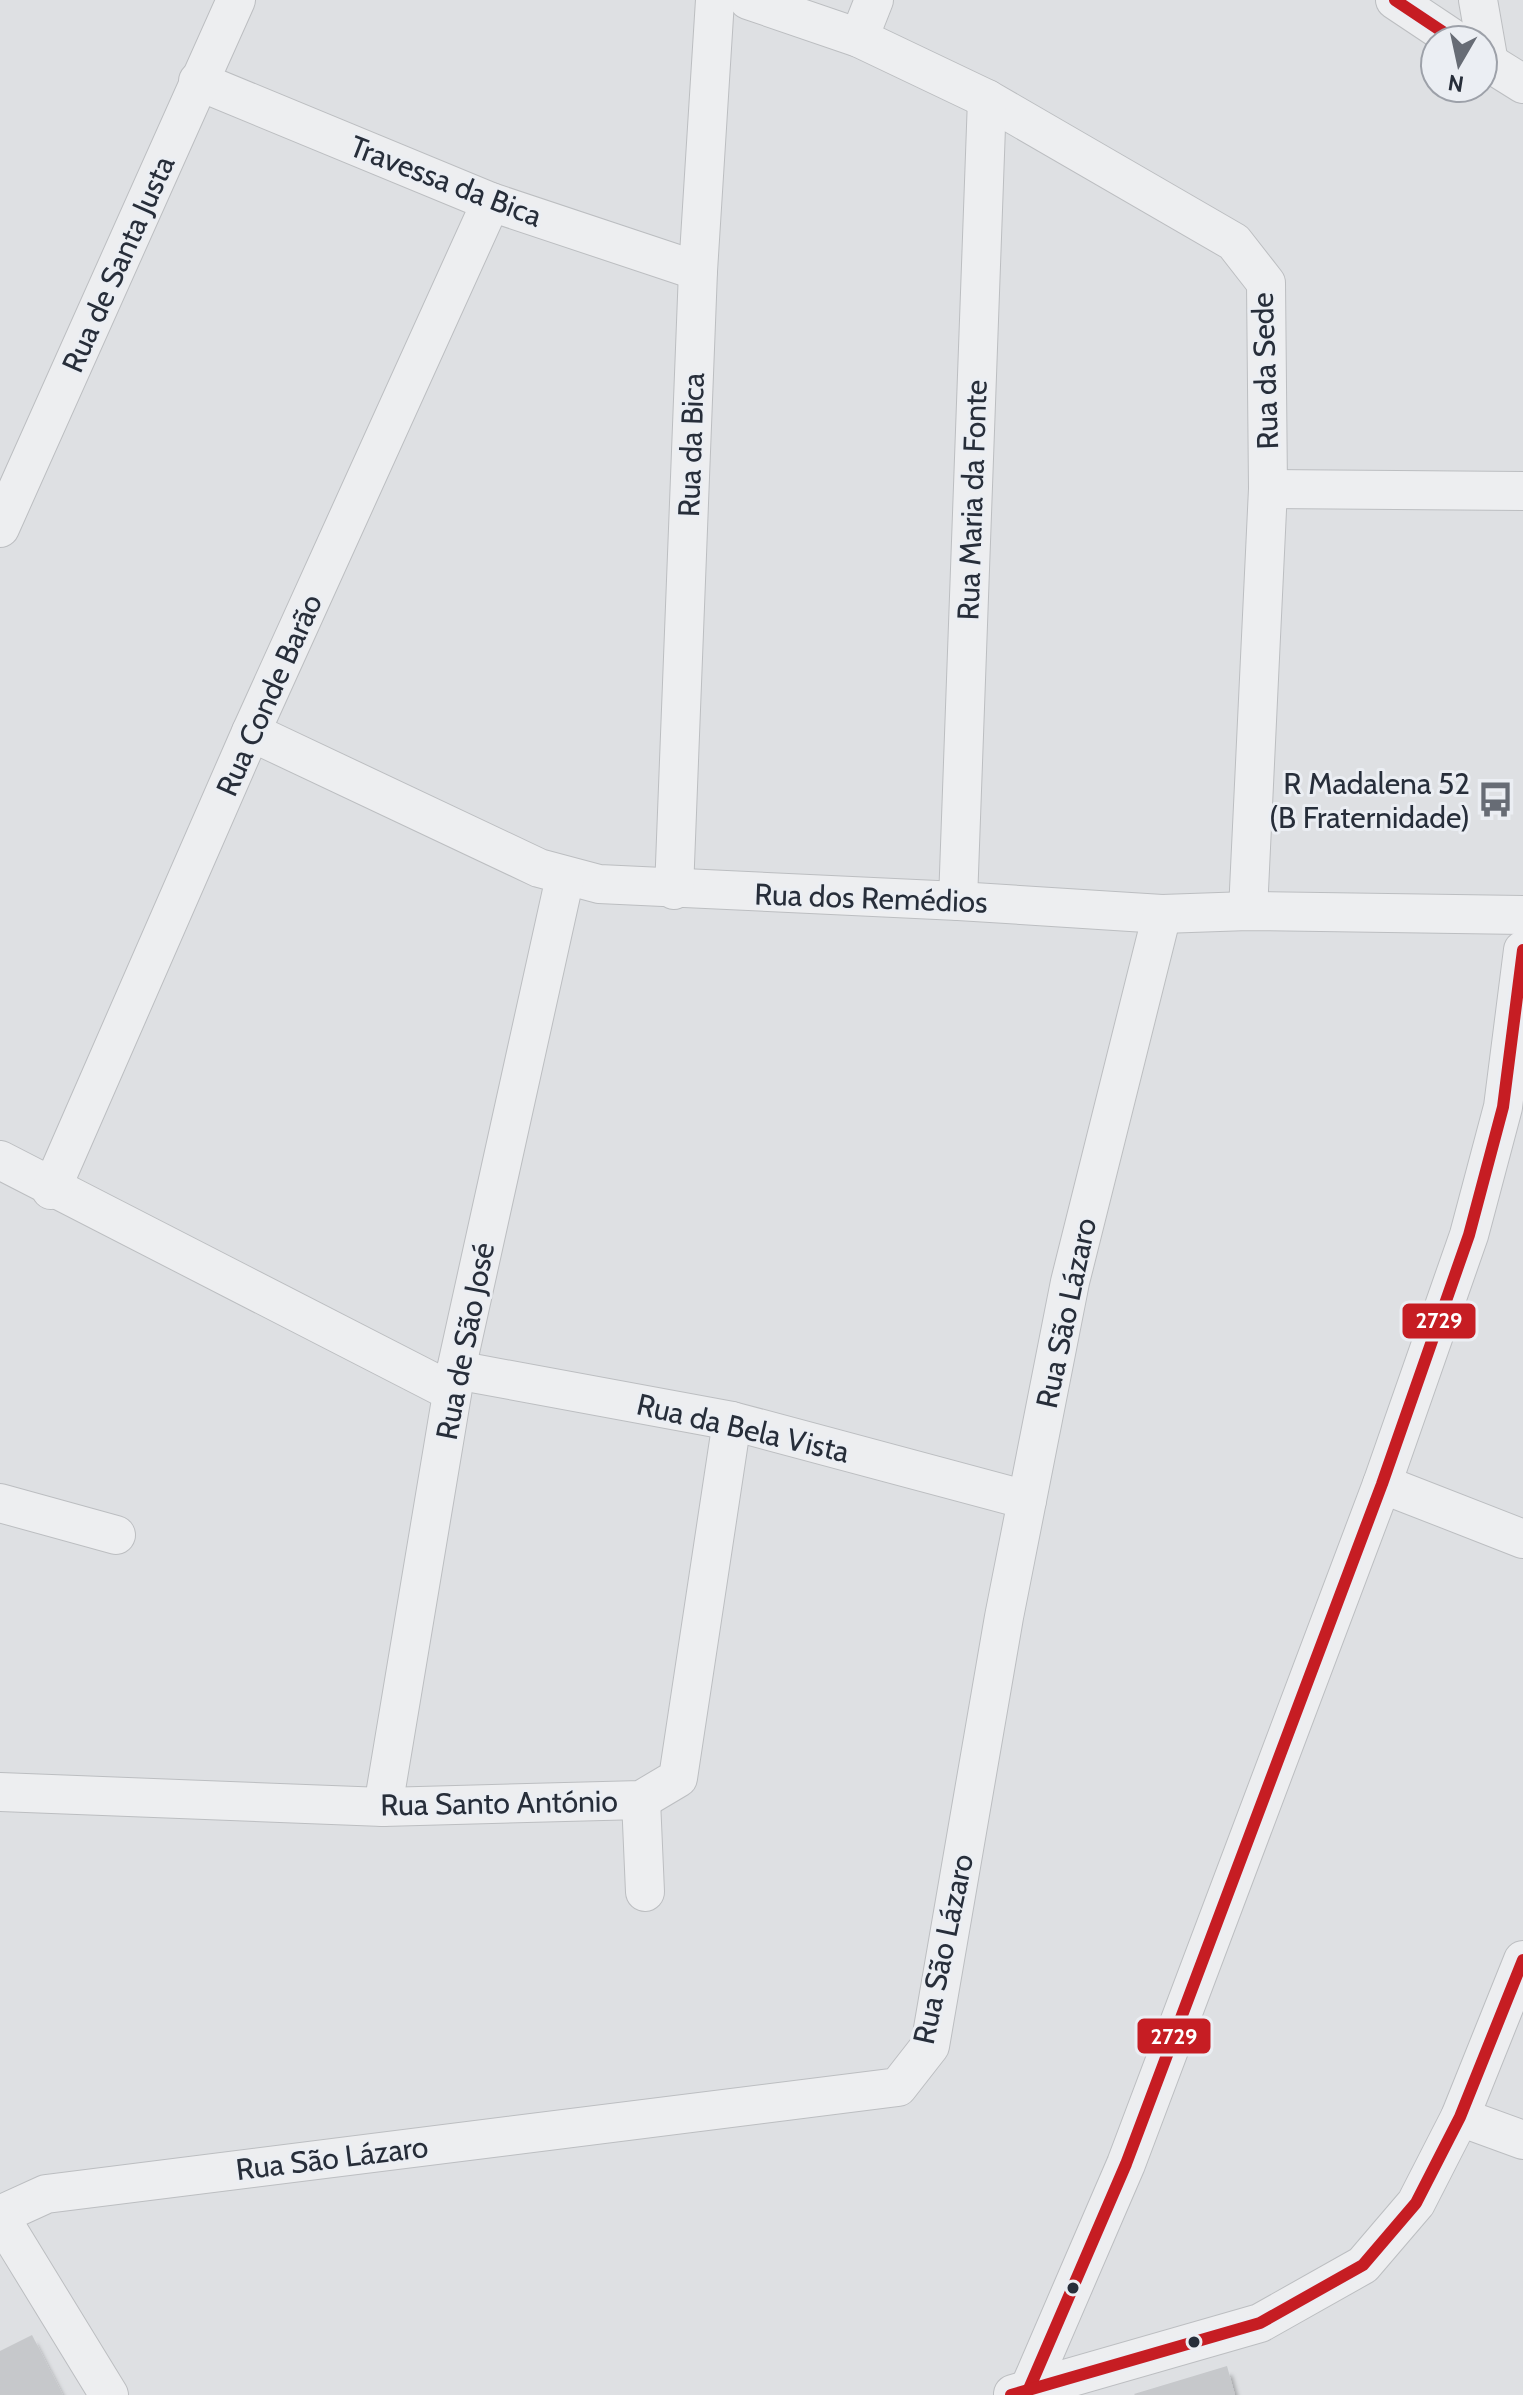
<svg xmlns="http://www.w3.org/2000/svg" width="1523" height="2395" font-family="Cabin,sans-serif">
<defs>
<filter id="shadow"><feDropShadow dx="5" dy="9" stdDeviation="2" flood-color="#0004"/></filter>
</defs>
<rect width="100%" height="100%" fill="#dee0e3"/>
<g fill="#c6c8cb" filter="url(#shadow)">
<polygon points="32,2335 63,2395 0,2395 0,2351"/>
<polygon points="1227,2366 1235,2395 1135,2395 1134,2394"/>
</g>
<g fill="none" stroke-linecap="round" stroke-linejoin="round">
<defs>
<g id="minor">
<polyline points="748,0 859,38 987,99 1234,242 1266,283 1268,489 1248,911"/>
<polyline points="1395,0 1455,40"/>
<polyline points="1478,0 1489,63"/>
<polyline points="859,38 874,0"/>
<polyline points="1483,59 1523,84"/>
<polyline points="198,81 491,202 698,271"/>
<polyline points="1268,489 1523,491"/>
<polyline points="0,528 236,0"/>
<polyline points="251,732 539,868 599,884 958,901 1162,914 1248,911 1523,915"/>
<polyline points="674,890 698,271 715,0"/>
<polyline points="958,901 987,99"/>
<polyline points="0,1160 452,1392"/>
<polyline points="51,1190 251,732 491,202"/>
<polyline points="456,1370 732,1421 1027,1500"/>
<polyline points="1382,1484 1523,1539"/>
<polyline points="0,1503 116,1535"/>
<polyline points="0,1792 383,1807 641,1800 678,1778 732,1421"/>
<polyline points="641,1800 645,1892"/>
<polyline points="383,1807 456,1370 565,877"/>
<polyline points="1460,2117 1523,2140"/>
<polyline points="0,2215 46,2194 898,2087 930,2046 1004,1617 1070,1282 1162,914"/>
<polyline points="0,2217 109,2395"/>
<polyline points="1029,2389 1126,2164 1382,1484 1469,1235 1503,1107 1523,950"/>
<polyline points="1013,2394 1260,2323 1363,2265 1416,2203 1460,2117 1523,1960"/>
</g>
</defs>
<use href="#minor" stroke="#bcbec1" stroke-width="40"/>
<use href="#minor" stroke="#edeef0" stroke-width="38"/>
<defs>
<g id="bus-1">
<polyline points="1395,0 1455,40"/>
<polyline points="1029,2389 1126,2164 1382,1484 1469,1235 1503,1107 1523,950"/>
<polyline points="1011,2395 1260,2323 1363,2265 1416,2203 1460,2117 1523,1960"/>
</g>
</defs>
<use href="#bus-1" stroke="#ebeef3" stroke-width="18"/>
<use href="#bus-1" stroke="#c61d23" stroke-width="12"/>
</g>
<defs>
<symbol id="bus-bare" viewBox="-9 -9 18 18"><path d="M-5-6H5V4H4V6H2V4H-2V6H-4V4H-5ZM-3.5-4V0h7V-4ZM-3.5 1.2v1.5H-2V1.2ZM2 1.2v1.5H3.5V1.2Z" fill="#676c75" stroke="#ebeef3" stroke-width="2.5" paint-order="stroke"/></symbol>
</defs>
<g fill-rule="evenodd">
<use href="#bus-bare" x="1470" y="774" width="51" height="51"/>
</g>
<g fill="#272e3a" stroke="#ebeef3" stroke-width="3">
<circle cx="1073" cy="2288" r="7"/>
<circle cx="1194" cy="2342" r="7"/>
</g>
<g text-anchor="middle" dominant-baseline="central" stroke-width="6" stroke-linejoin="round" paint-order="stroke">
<g font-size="30" fill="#272e3a" stroke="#ebeef3">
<text transform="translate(446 181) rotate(21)">Travessa da Bica</text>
<text transform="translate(118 264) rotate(-66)">Rua de Santa Justa</text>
<text transform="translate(1265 371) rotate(-92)">Rua da Sede</text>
<text transform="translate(691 445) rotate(-88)">Rua da Bica</text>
<text transform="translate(972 500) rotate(-88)">Rua Maria da Fonte</text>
<text transform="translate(269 695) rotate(-66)">Rua Conde Barão</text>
<text transform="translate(871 898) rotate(2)">Rua dos Remédios</text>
<text transform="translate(1066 1313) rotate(-78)">Rua São Lázaro</text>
<text transform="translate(465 1341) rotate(-79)">Rua de São José</text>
<text transform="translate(743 1428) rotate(13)">Rua da Bela Vista</text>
<text transform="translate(499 1803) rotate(-1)">Rua Santo António</text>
<text transform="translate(943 1949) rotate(-78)">Rua São Lázaro</text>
<text transform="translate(332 2158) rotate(-7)">Rua São Lázaro</text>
</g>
<g font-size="30" fill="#272e3a" stroke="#ebeef3" text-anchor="end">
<text x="1470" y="783">R Madalena 52<tspan x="1470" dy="34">(B Fraternidade)</tspan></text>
</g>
</g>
<g stroke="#ebeef3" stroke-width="3">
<rect x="1401" y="1302" width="76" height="38" rx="8" fill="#c61d23"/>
<rect x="1136" y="2017" width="76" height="38" rx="8" fill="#c61d23"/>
</g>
<g font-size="22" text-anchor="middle" font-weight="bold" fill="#fff">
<text x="1439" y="1328">2729</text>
<text x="1174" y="2044">2729</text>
</g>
<g transform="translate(1459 64) rotate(189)"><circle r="38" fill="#ebeef3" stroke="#9da1a9" stroke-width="2"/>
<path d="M0-6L14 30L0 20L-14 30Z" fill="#676c75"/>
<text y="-12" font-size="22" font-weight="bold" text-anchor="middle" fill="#272e3a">N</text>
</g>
</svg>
